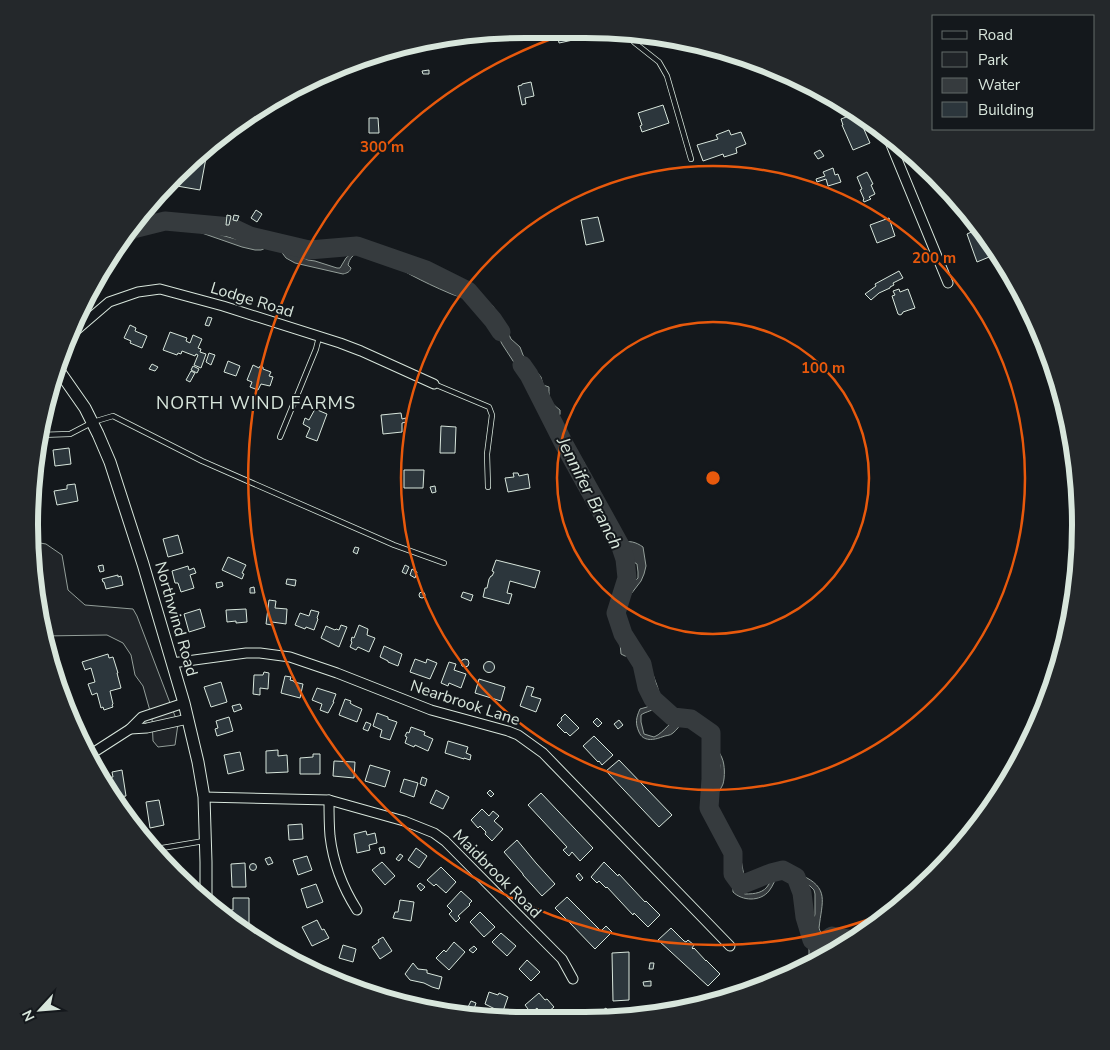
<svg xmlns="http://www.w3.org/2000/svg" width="1110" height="1050" font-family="'Nunito Sans',sans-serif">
<rect width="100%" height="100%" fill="#14181c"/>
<polygon fill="#202428" stroke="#939e99" points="34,542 46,544 62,555 68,590 85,605 133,609 137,616 178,724 175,745 158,747 153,741 152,718 143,686 135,675 131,655 123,643 107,635 44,636 33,589 33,543"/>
<path fill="#363b3e" stroke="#939e99" d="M176,221L197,224L221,235L243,241L257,239L279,244L294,253L308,260L315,261L337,268H340L346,258L354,251L361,249H379L388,252L398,262L413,272L424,275L441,286L447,287L456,286L463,288L485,300L493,306L499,319L506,328L511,339L520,347L523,355L541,377L543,385L549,387C549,401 549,401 560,410V414L558,419V422L567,432L572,445L577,452L580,460L584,462L591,486L601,506L600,514L602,519L609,532L614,537L621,543C629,540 636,542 643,547L646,566L644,574L641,581L618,611L615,624C618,632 626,638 632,644C636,647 634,646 637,650C639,653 642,656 644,659C650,666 653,674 656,683C659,690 661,699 657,705C653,712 646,711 641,715V722L644,734L654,737C666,732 669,719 684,718L712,723C716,728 712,731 713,737C714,745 719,751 722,758C725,765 725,777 723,784C720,792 710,801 710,808C710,813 734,845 738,853C742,859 742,868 744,875L737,886V890L745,894C755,894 764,893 769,884C772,879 772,875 779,872C787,868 794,871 801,875C830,888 822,901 819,928C823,942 835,942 848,944L833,955L817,962L809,955V939L815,914V894L814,890L810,886L795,876L789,873L779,874C775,879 773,886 769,891C760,902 742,901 733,892V885L739,872L738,859L712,822L706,819L705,811L707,803L718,783L720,765L717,759L713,757L711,754L709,741L697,723C693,722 689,721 685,722C680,724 677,730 673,733C670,736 666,735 662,737C654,740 643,742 639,732C635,723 636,718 640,709L647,707L651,704L657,695L656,688L641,660L636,656H625L621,654L620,643L618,635L611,624V618L617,603L626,590L638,578V572L637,564L632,561L629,556L620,546L608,537L602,530L592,510L574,462L565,449L559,432L553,425L549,412L542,399L532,382L515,364L502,344L499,338L500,334C497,330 493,327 490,322C487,316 486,310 481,305C472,297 459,298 449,293C423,282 398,269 375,253C363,249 351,252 348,265L351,268C350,272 347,273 343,274L295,263L286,258L280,250L274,248L268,247L261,250H255L242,247L176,224L160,231L136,232L129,230L133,225L143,222H157Z"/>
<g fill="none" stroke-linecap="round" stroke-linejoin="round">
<g stroke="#363b3e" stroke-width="19">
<polyline points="127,233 133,229 165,221 231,227 250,236 309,250 357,246 426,270 468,291 493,320 501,332"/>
<polyline points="522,365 529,375 565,446 621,547 625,559 627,578 616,613 623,634 642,664 647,687 653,699 673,717 691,719 711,733 711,779 709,808 733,853 733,874 741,885 771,873 783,870 796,877 802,893 805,917 812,940 819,945 832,936 849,939 850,942"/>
</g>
</g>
<g fill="#2c363c" stroke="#d8e6dc">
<polygon points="572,32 573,40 559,43 557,33"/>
<polygon points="429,70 429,74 423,74 422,71"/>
<polygon points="531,82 534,96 525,98 526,104 522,105 518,86 522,85 522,84"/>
<polygon points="663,105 669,123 642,132 640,126 642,125 638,113"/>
<polygon points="854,114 856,120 859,118 870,143 853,150 842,125 843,125 841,119"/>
<polygon points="369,118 378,118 379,133 369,133"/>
<polygon points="729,130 731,135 741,132 746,144 736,148 737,153 724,157 723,154 703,161 697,145 718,139 716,135"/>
<polygon points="820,150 824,156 818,159 814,153"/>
<polygon points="197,156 206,158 200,190 177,186 180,171"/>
<polygon points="833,168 835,175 838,174 841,182 828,186 826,179 817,182 816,179 825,176 823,172"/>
<polygon points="867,172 873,184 871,185 875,194 869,197 871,199 864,202 863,200 864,199 860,190 862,189 857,177"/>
<polygon points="256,210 262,214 257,222 251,218"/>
<polygon points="227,215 231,216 229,225 226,225"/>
<polygon points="234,215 239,216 237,221 233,220"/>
<polygon points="598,217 604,241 586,245 581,220"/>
<polygon points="889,218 895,236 877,243 870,225"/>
<polygon points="980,228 992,245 993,248 992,249 994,255 977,262 967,234"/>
<polygon points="899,271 903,278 893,283 894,285 890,287 890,288 879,293 871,300 865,294 876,286 875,284"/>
<polygon points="899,289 900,292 908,289 915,308 903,312 902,314 900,315 898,314 892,296 895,295 893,291"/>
<polygon points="208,317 212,318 209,326 205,325"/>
<polygon points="130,325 136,328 135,331 147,336 142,348 130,343 131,341 124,338"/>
<polygon points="170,332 187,338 186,341 190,343 193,335 202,339 198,348 201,349 200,352 206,354 201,368 194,365 198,355 196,354 195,356 182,351 181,354 178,353 177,355 163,350"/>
<polygon points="209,353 215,355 211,365 206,362"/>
<polygon points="228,361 240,366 236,376 224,372"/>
<polygon points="152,364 158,367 155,371 149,369"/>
<polygon points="253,365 259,368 260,366 263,367 263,369 271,372 269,376 273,377 270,386 261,384 258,390 250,387 252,382 247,380"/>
<polygon points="193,366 199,369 197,373 191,370"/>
<polygon points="191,371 195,373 190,382 186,380"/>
<polygon points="315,409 327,414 317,441 306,437 310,428 303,424 305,418 309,420"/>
<polygon points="401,413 402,419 406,418 406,422 402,423 402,432 383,434 381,415"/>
<polygon points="441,426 456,427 455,453 440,453"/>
<polygon points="37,444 39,444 40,451 35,452"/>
<polygon points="69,448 71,464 55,466 53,450"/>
<polygon points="38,462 39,467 33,468 33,463"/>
<polygon points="404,470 424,470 423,488 404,488"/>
<polygon points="513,473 518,473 519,476 528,474 530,488 508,492 505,478 514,477"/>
<polygon points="37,484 39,494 33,496 33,485"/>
<polygon points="75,484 78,501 57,505 54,491 67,489 67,485"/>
<polygon points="435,486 436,492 432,493 430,487"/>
<polygon points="178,535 183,553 168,557 163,539"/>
<polygon points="355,547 359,548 357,554 353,552"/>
<polygon points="228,557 246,565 242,573 244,574 242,579 222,570"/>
<polygon points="496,560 540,571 535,588 510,581 507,593 512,594 509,604 483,597 485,588 487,588 489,579 491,576 492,576 494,572 492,571"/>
<polygon points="103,565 104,571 100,572 98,566"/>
<polygon points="405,565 409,567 406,574 402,572"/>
<polygon points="188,566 189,570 194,568 196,573 190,575 194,588 181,592 178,583 175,583 172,571"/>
<polygon points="412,569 417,572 415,578 410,575"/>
<polygon points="118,575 118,577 121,576 123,585 106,589 104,582 103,582 102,579"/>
<polygon points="287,579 296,580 295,586 286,584"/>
<polygon points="222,582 223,586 217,588 216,583"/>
<polygon points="254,587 255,593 250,593 250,588"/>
<polygon points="463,592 473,595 471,601 461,597"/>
<circle cx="422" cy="595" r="3"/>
<polygon points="269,600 276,601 275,608 287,609 286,624 272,622 272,625 266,624"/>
<polygon points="200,609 205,627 189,632 184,614"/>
<polygon points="246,609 247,622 236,623 236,621 227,622 226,610"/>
<polygon points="311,610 319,612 317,618 318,619 314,630 306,627 305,629 295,625 300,613 309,616"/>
<polygon points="341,625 347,627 339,647 321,638 326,626 335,630 336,629 339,630"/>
<polygon points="359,625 368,629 367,635 375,638 369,652 358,647 356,650 350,647 352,642 351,641 352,637 354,638"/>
<polygon points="384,646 402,654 398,666 388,662 388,661 380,657"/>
<polygon points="108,654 109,658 113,657 118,673 117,673 121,688 110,691 113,704 112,705 113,707 104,710 103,707 101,708 97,693 92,695 88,684 95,682 91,668 85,670 82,662"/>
<circle cx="465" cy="663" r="4"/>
<polygon points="415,659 426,663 427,659 437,663 430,679 410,672"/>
<circle cx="489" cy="667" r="5.5"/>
<polygon points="449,662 456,664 454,670 466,674 461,688 449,683 448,686 441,683"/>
<polygon points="264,672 269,673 268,689 260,688 260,695 253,694 254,675 263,675"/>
<polygon points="285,676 291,677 290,680 294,681 294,682 303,684 300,698 281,693"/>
<polygon points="479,679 505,687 501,701 475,693"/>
<polygon points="221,682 227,702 211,707 204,687"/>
<polygon points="527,686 534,688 531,696 541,699 536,712 520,706"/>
<polygon points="317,688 336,694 333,702 334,702 328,713 320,710 322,704 312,700"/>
<polygon points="345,699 351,701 350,703 353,705 362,709 357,722 339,715"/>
<polygon points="240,704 242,709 234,712 232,706"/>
<polygon points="377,713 388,717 388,719 397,722 390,740 380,737 382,730 373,726"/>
<polygon points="565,714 579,728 570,736 566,732 565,733 557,725 562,720 561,718"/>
<polygon points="229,717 233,731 217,736 215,729 218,728 216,721"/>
<polygon points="597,718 602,723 598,727 593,722"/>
<polygon points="79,720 81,729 76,730 73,722"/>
<polygon points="619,720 623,725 618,729 614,724"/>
<polygon points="366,722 371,724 368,731 363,729"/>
<polygon points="411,727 425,732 424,735 433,739 428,751 415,745 414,747 405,743 407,737 405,736 407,732 409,733"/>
<polygon points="594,736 613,755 602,765 599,761 598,762 583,746"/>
<polygon points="448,741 468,747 466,753 471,755 470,760 464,758 464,759 445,753"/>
<polygon points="278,750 278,756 287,755 288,772 266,773 266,751"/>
<polygon points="240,752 244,770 228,774 224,755"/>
<polygon points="313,754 320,754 320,774 300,774 300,758 313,757"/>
<polygon points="619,760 672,815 659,827 606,771"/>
<polygon points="334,761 355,762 354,778 333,776"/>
<polygon points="370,765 390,771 385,787 365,781"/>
<polygon points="122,770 126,796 119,797 118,792 110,794 99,779 113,777 112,772"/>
<polygon points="422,777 427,779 425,786 420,784"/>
<polygon points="404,779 418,783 414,797 400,792"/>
<polygon points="436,790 449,797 443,809 430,803"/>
<polygon points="490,790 494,794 491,797 487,793"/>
<polygon points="541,793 593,848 580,861 572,852 569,856 563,850 567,847 528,805"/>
<polygon points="159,800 164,825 150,828 146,802"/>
<polygon points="482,809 489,816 493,811 499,816 494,821 503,829 492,841 485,834 486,832 480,826 478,828 471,820"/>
<polygon points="302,824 303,839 289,840 288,825"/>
<polygon points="366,831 367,835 375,833 377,843 369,845 370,850 357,853 354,834"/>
<polygon points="517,840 536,863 555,884 542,896 523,875 523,874 504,852"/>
<polygon points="384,847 385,853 381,854 379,848"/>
<polygon points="416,848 427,856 419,868 408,860"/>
<polygon points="400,854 403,856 399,861 396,859"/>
<polygon points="307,856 312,870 298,875 293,860"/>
<polygon points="270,857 273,863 268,865 265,859"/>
<polygon points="382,862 395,876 385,885 372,870"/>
<polygon points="604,862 618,876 619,874 645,902 646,901 660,915 648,927 634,913 633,915 607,887 606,888 599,881 597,883 591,877"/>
<polygon points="245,863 246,887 232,887 231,864"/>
<circle cx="253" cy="867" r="3.5"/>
<polygon points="441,867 456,882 446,893 436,884 434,886 427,880"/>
<polygon points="579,873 583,878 580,881 576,876"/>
<polygon points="420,883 425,887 421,891 417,886"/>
<polygon points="316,884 323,902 307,908 301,889"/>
<polygon points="461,891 472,901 469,904 470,905 458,916 460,918 456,922 449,914 452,911 447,906"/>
<polygon points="567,897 601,931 606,926 612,932 595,949 569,922 555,908"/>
<polygon points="233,898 249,898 249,927 238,928 233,923 233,920 231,920 231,910 233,910"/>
<polygon points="400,900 414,902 411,921 393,918 395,912 398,912"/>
<polygon points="480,912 495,927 484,937 470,922"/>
<polygon points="317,920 322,930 324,929 329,938 312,946 302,927"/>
<polygon points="671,928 684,941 686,942 688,940 694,945 692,948 693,949 694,948 706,961 706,960 720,974 708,986 658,940"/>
<polygon points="501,933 516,946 507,956 492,942"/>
<polygon points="383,937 392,951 380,959 372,947 379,942 378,940"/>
<polygon points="454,942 465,952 449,970 436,958 444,950 446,952"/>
<polygon points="343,945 356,949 353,962 339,958"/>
<polygon points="474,946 477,949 473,953 469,950"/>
<polygon points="629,952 629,1000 613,1001 612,953"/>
<polygon points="527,960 540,972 531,981 519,969"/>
<polygon points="413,963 418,969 427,970 427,973 442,977 439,989 432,987 424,983 410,980 405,974"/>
<polygon points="650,963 654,963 653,969 649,969"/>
<polygon points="651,981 651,986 644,986 643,982"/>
<polygon points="489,992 498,995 499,993 508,997 501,1017 495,1015 497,1010 485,1004"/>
<polygon points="539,993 545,1000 547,999 554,1007 543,1016 537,1008 531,1013 525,1005"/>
<polygon points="471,1001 476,1003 474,1009 468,1007"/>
<polygon points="606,1008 612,1018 595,1019 599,1016 597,1014"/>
<polygon points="513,1012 519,1012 520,1020 514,1020"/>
<polygon points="561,1012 568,1014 568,1012 573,1013 572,1015 578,1017 577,1019 559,1020"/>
</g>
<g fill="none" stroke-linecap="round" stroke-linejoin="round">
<defs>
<g id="service">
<polyline points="626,31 630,38 635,43 659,62 667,76 691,159"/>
<polyline points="434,384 489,407 492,415 487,454 488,487"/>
<polyline points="39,435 70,434 93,422 113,416 202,461 394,545 444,563"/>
<polyline points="280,437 316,349 319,337"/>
<polyline points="1073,603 1073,469 1075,453"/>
<polyline points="150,850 204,841"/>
</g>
<g id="minor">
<polyline points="885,130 948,283"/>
<polyline points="67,338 109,302 138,292 160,289 223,306 340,343 361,351 434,384"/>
<polyline points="172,663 246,653 260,653 290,657 337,673 431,710 508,731 518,735 543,753 730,946"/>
<polyline points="130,729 147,728 188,719"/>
<polyline points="88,756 130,729 142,717 184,703"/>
<polyline points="204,797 329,800 404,821 434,833 445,841 562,959 573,979"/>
<path d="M329,800C329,812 329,824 330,836C333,862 343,888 357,910"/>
</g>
<polyline id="tertiary" points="55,365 85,408 98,434 110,462 143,564 184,703 198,762 204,797 206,862 206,900"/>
</defs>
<use href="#service" stroke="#d8e6dc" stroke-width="6"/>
<use href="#minor" stroke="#d8e6dc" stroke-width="11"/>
<use href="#tertiary" stroke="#d8e6dc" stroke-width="13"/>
<use href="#service" stroke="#14181c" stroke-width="4.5"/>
<use href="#minor" stroke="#14181c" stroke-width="9"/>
<use href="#tertiary" stroke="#14181c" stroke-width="11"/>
</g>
<g fill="none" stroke="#e8590c" stroke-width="2.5">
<circle cx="713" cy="478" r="156"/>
<circle cx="713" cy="478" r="312"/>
<path d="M896 909A468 468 0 1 1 568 33"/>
</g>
<g text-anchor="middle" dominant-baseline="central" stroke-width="4" stroke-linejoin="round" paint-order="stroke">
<g font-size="16" fill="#d8e6dc" stroke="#14181c">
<text transform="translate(252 300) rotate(17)">Lodge Road</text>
<text transform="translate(176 619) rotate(74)">Northwind Road</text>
<text transform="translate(465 703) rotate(18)">Nearbrook Lane</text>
<text transform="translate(497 874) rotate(45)">Maidbrook Road</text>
</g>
<g font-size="18" letter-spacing="1" fill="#d8e6dc" stroke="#14181c">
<text x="256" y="403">NORTH WIND FARMS</text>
</g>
<g font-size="18" font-style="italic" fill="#d8e6dc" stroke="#14181c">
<text transform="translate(590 493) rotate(63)">Jennifer Branch</text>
</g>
</g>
<path d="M0 0H1110V1050H0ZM525 38H585A487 487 0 0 1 1072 525V525A487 487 0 0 1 585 1012H525A487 487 0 0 1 38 525V525A487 487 0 0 1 525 38Z" fill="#24282b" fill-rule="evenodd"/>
<path fill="none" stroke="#d8e6dc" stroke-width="6" d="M525 38H585A487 487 0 0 1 1072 525V525A487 487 0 0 1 585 1012H525A487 487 0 0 1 38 525V525A487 487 0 0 1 525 38Z"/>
<circle cx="713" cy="478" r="8" fill="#e8590c" stroke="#14181c" stroke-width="2.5"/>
<g font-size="15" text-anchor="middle" font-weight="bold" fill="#e8590c" stroke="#14181c" stroke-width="4" stroke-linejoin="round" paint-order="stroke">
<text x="382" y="152">300 m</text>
<text x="934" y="263">200 m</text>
<text x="823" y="373">100 m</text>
</g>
<rect x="932" y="15" width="162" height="115" fill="#14181c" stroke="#626a69"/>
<rect x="942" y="31" width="25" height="8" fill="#14181c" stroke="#626a69"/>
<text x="978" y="40" font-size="15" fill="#d8e6dc">Road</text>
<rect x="942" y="52" width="25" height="15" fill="#202428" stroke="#626a69"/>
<text x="978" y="65" font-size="15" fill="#d8e6dc">Park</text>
<rect x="942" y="78" width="25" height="15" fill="#363b3e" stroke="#626a69"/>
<text x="978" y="90" font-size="15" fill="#d8e6dc">Water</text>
<rect x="942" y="102" width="25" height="15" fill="#2c363c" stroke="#626a69"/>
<text x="978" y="115" font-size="15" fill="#d8e6dc">Building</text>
<g transform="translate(40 1010) rotate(244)" stroke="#14181c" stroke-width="4" paint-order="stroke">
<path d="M0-4L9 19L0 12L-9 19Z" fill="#d8e6dc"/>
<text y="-8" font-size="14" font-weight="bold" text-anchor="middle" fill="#d8e6dc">N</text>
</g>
</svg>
